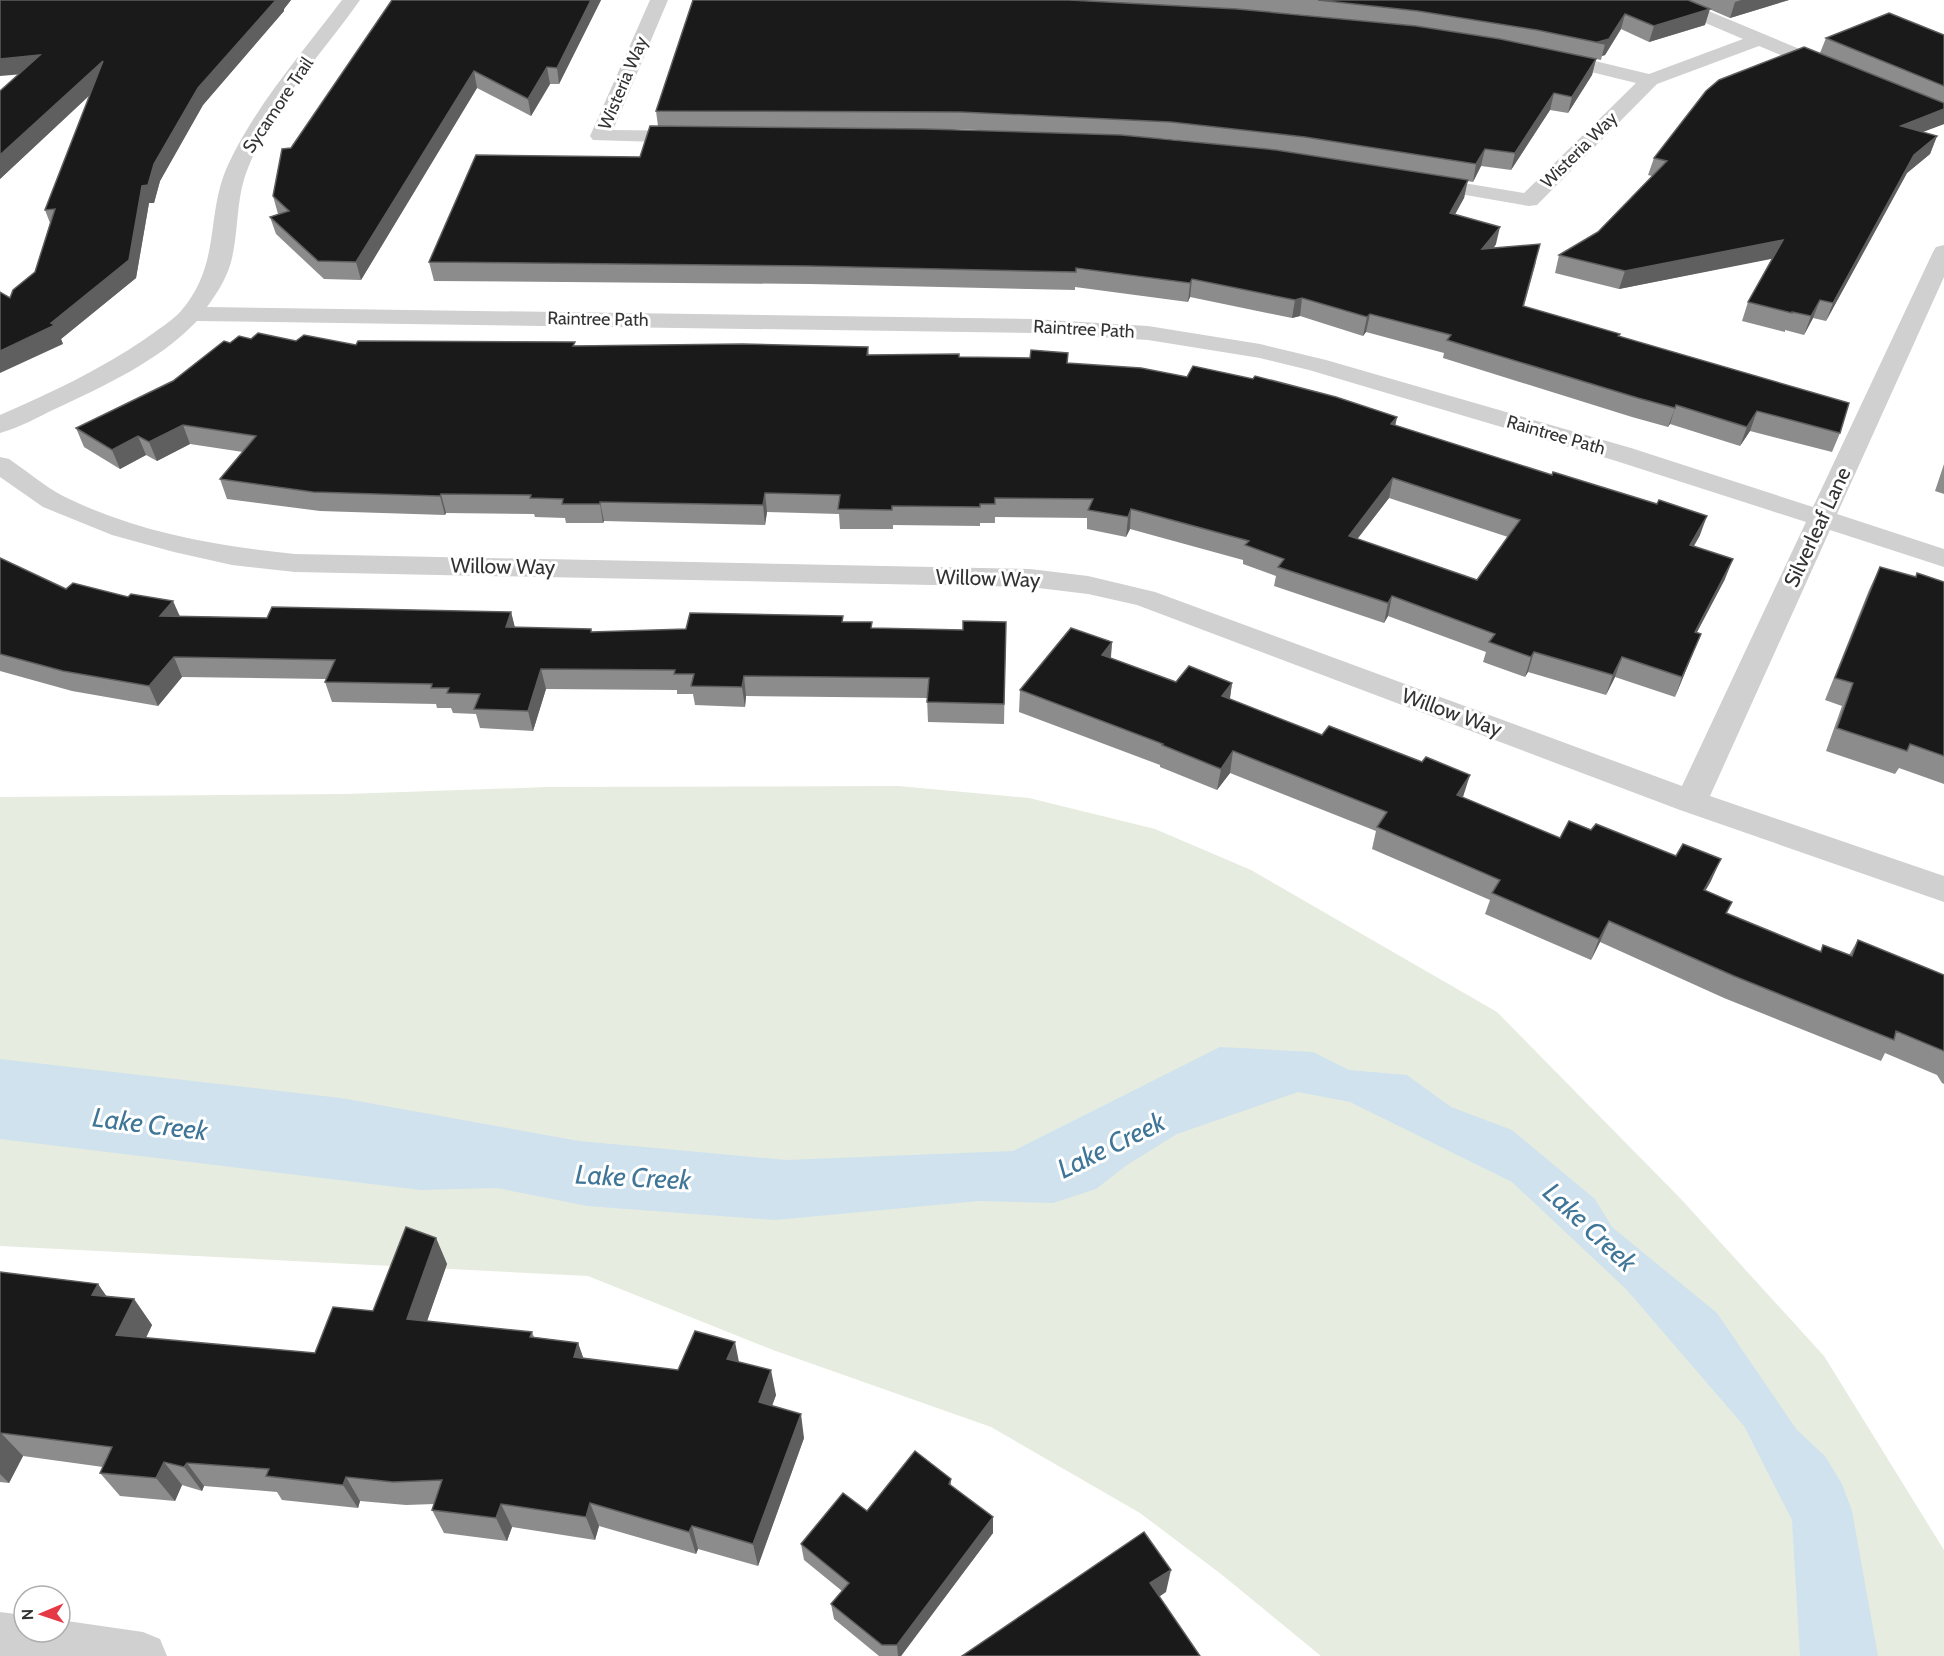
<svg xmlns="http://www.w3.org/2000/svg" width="1944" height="1656" font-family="Cabin,sans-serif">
<rect width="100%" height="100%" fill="#fff"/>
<polygon fill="#e6ecdf" points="898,786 1029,798 1155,829 1251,870 1497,1012 1680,1198 1824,1356 1944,1550 1944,1656 1321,1656 1221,1574 1140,1513 991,1427 773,1350 588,1276 0,1246 0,797 346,794 548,787"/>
<polygon fill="#cfe2ee" points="1220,1047 1313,1052 1349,1070 1407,1075 1451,1107 1512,1130 1595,1199 1612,1227 1717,1313 1797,1430 1825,1456 1842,1484 1852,1511 1878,1656 1800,1656 1792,1520 1744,1426 1626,1289 1512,1182 1350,1102 1298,1092 1177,1134 1127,1165 1096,1189 1053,1203 979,1201 775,1220 587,1206 497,1188 421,1190 0,1139 0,1059 341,1098 579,1141 787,1160 1013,1151"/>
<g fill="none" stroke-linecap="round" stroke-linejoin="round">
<g fill="#d0d0d0" fill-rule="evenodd">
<path d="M342,0H360C322,54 272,106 248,168C236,197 239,228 232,258C228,276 218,292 207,307L1033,319L1148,326L1260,344L1326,360L1631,448L1813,507L1933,252L1936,247L1944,245V277L1837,514L1944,549V567L1830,530L1710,796L1944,876V902L1680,810L1137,605L1088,594L1030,587L295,572L232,565L174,552L112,535L43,507L0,477V457L9,459C27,471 44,486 63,496C135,532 216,546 295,554L1030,569L1088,576L1155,592L1682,786L1806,522L1613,460L1309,370L1260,358L1148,340L1033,333L197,321C159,361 104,386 55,409C38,417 19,428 0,433V415C50,393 100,370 145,339C157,330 171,322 181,311C222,263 205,215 228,165C256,105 302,53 342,0Z"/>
<polygon points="650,0 668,0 613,130 691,131 698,133 701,137 698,141 691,143 593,140 590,136"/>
<polygon points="1658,0 1682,0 1838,65 1840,69 1838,73 1824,73 1759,46 1657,84 1537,205 1529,206 1414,186 1410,182 1414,178 1421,176 1524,193 1636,83 1542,60 1540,56 1542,52 1549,50 1649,74 1743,39 1661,4"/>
<polygon points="0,1612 24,1615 24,1632 60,1632 60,1620 143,1632 160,1639 167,1656 0,1656"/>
</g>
</g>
<g fill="#8c8c8c" fill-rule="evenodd">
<polygon points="0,0 291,0 284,9 284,11 203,105 160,181 154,203 149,203 136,278 61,339 63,344 10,298 35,272 50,223 45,210 90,95 0,179 19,74"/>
<polygon points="392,0 601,0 559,84 550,84 531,116 477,88 361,280 324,279 276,234 270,217 278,214 273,196 291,148"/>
<path d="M693,0H1688L1705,25L1649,42L1621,29L1605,55L1602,56L1601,60L1596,59L1592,75L1568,113L1550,110L1511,170L1481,166L1473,182L1467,181L1464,198L1455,214L1496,244L1494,248L1536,262L1524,306L1619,336L1840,433L1832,452L1750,431L1740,446L1670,424L1668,427L1632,417L1443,358L1444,353L1366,332L1363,336L1300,316L1292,318L1190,297L1188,302L1075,287V290L810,284L434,281L429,262L640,157L658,126L656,111ZM1276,12L1297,14L1357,20ZM930,129H961L1014,132ZM1152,138L1169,139L1211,144Z"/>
<polygon points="1688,0 1789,0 1730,18"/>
<polygon points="1944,35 1944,124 1922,132 1937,136 1930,154 1907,173 1826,321 1813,318 1804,335 1785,330 1785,332 1742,321 1748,302 1772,258 1619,289 1555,273 1559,255 1598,232 1652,176 1648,175 1654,158 1820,53 1826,38"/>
<path d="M251,339L356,345L868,347L869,355L959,357L1068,363L1397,417L1395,425L1700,535L1694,546L1725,579L1697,632L1693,653L1675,697L1615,677L1606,695L1528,672L1525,677L1483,662L1486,652L1388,616L1384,623L1274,586L1276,576L1243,564V560L1130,529L1126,537L1087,529V518L995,517V523H980V526L893,525V529H840L839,514L767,512L765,525L604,521L603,523H566L565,518L535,517L534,514L446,513L445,515L320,511L227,499L220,479L243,452L190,444L157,461L146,455L120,469L84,447L76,428L173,381L230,343ZM1389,498L1508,537L1477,580L1357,539Z"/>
<polygon points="1944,464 1944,494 1935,491"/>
<polygon points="0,558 66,589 180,616 267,618 511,612 515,628 591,629 592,632 686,629 844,622 872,628 963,630 1006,622 1004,724 928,722 927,698 746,696 745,707 695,705 693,694 677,694 677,690 546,689 533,731 480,728 476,714 453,713 451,708 437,708 436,704 332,702 325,682 326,679 182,677 158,706 72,691 0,671"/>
<polygon points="1880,567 1915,577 1917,573 1944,582 1944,784 1899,768 1895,774 1826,751 1842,706 1825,700 1869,590"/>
<polygon points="1112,642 1111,658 1176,682 1232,683 1230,699 1560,838 1711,881 1705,890 1732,902 1727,913 1820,952 1823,945 1849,955 1858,940 1944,975 1944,1084 1942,1083 1937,1075 1885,1053 1881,1061 1724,998 1600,942 1591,960 1485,914 1490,900 1372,849 1376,831 1230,773 1217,790 1160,767 1160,765 1019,712 1020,690"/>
<polygon points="436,1238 447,1264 427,1321 532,1332 534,1337 578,1343 583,1358 678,1370 739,1362 776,1395 772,1406 804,1438 758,1566 698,1549 696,1554 599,1526 595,1540 512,1527 507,1541 444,1533 432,1510 434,1504 406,1505 360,1501 358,1508 282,1500 277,1492 204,1486 202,1491 182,1485 175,1501 120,1496 100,1473 103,1467 23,1456 9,1483 0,1482 0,1272 98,1284 106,1296 134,1299 152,1325 146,1338 315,1353 373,1311"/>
<polygon points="951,1479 951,1485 993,1533 901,1656 879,1656 834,1619 831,1604 842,1591 804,1560 801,1544 867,1511"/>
</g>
<g fill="#5f5f5f">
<polygon points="276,0 291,0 284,9 284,11 203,105 160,181 154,203 149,203 136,278 61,339 63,344 0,373 0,351 51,323 142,186 154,164 198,88"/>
<polygon points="591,0 601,0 559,84 557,68"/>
<polygon points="1741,0 1789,0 1730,18 1735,2"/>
<polygon points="1710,9 1705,25 1649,42 1654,26"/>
<polygon points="1625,14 1621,29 1605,55 1602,56 1605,44 1598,43"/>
<polygon points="40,55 47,72 0,76 0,59"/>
<polygon points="1596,59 1592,75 1568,113 1572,97"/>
<polygon points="103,61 109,77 0,179 0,155"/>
<polygon points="547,67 550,84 531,116 528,99"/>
<polygon points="474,71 477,88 361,280 356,262"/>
<polygon points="1554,93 1550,110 1511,170 1515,153"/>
<polygon points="1944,109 1944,124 1894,143 1901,126"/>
<polygon points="1937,136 1930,154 1907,173 1826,321 1833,303 1914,155"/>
<polygon points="1485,149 1481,166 1473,182 1476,164"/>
<polygon points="1468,180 1464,198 1446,231 1450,213"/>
<polygon points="1500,227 1496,244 1478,267 1482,249"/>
<polygon points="1783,240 1776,258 1619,289 1625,271"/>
<polygon points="1192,279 1190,297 1188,302 1190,283"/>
<polygon points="1302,298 1300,316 1292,318 1295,300"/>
<polygon points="1820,300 1813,318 1804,335 1811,316"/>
<polygon points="1370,314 1366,332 1363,336 1367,317"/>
<polygon points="1676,405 1670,424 1668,427 1675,408"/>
<polygon points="1757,411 1750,431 1740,446 1747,427"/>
<polygon points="1397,417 1393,436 1391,424"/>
<polygon points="183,425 190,444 157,461 149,442"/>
<polygon points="138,436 146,455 120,469 112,450"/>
<polygon points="1393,478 1389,498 1345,555 1349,536"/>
<polygon points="765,493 767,512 765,525 763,505"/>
<polygon points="441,494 446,513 445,515 440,496"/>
<polygon points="600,502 604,521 603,523 600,504"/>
<polygon points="1131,509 1130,529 1126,537 1128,517"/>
<polygon points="1707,516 1700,535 1683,565 1690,545"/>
<polygon points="1733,559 1725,579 1687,651 1695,632"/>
<polygon points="1392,596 1388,616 1384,623 1388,603"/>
<polygon points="173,601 182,621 160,616"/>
<polygon points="511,612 516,632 506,627"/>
<polygon points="1701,634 1693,653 1675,697 1682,677"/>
<polygon points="1112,642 1110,664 1102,655"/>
<polygon points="1534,652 1528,672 1525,677 1531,657"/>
<polygon points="174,657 182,677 158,706 149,686"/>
<polygon points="1622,657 1615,677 1606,695 1613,675"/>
<polygon points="541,669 546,689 533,731 528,711"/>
<polygon points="744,676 746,696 745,707 742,687"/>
<polygon points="1232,683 1229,704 1222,696"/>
<polygon points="1233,751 1230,773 1217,790 1221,769"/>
<polygon points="1470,775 1463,797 1457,795"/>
<polygon points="1721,859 1711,881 1694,911 1704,890"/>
<polygon points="1609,921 1600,942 1591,960 1599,939"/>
<polygon points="436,1238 447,1264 419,1344 407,1319"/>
<polygon points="98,1284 116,1310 92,1295"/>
<polygon points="134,1299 152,1325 135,1360 116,1335"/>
<polygon points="735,1342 740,1367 727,1359"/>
<polygon points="578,1343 587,1368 574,1357"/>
<polygon points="771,1370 776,1395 764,1427 759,1402"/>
<polygon points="801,1414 804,1438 758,1566 753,1544"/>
<polygon points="1,1433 23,1456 9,1483 0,1474 0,1434"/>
<polygon points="164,1462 182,1485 175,1501 156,1478"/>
<polygon points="187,1463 204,1486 202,1491 184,1467"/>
<polygon points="346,1477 360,1501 358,1508 343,1485"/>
<polygon points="590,1503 599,1526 595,1540 586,1517"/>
<polygon points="501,1504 512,1527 507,1541 496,1518"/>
<polygon points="993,1517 993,1533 901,1656 898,1656 897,1645"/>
<polygon points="692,1526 698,1549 696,1554 689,1532"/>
<polygon points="1171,1570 1166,1592 1146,1606 1150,1583"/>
</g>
<g fill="#1a1a1a" stroke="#5f5f5f" stroke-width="1.5" fill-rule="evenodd">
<polygon points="0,0 276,0 198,88 154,164 148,185 142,186 129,260 51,323 55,325 0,351 0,292 10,298 13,290 35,272 55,209 45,210 103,61 0,155 0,91 40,55 0,59"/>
<polygon points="392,0 591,0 557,68 547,67 528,99 474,71 356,262 318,261 270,217 289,211 273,196 282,149 291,148"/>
<polygon points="693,0 1069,0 1237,9 1416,26 1500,39 1596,59 1572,97 1554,93 1515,153 1485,149 1476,164 1305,137 1171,122 961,112 656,111"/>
<polygon points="1318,0 1688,0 1710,9 1654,26 1625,14 1609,39 1598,42 1605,44 1537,30 1418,11"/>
<polygon points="1889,13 1944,35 1944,86 1826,38"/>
<polygon points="1804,47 1944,103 1944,109 1901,126 1937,136 1914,155 1833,303 1820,300 1811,316 1792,312 1792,313 1748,302 1783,240 1625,271 1559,255 1598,232 1667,161 1654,158 1706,91 1719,80"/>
<polygon points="650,126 925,129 1121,135 1276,150 1468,180 1450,213 1500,227 1482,249 1540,244 1523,306 1620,334 1618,336 1849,403 1840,433 1757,411 1747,427 1676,405 1675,408 1638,398 1447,340 1451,335 1370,314 1367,317 1302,298 1295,300 1192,279 1190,283 1076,268 1076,272 809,266 429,262 476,155 640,157"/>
<path d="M258,333L296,341L304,335L356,345L358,341L575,342L573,346L742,344L868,347L867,355L959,354V357L1030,358L1031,350L1068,353L1067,363L1141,368L1187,377L1193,366L1253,379L1255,376L1336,397L1397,417L1391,424L1552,475L1553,472L1657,504L1659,500L1707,516L1690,545L1733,559L1695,632L1701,634L1682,677L1622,657L1613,675L1534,652L1531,657L1489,642L1495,634L1392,596L1388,603L1278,567L1284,559L1245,545L1249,541L1131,509L1128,517L1088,510L1093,499L995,498V504H980V507L892,506V510L838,509L840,495L765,493L763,505L600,502V504H562L563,499L530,498L531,495L441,494L440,496L313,492L220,479L256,436L183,425L149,442L138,436L112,450L76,428L173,381L224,341L230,343L239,336L251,339ZM1393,478L1520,520L1477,580L1349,536Z"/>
<polygon points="0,558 66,589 73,583 128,597 131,594 173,601 160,616 267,618 272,607 511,612 506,627 591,629 591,632 686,629 690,613 843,616 842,622 872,622 871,628 963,630 963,621 1006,622 1004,704 927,702 929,678 744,676 742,687 691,686 694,674 674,674 675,670 541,669 528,711 474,709 480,694 447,693 449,688 431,688 432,684 325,682 335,660 174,657 149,686 63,671 0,654"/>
<polygon points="1880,567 1916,577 1917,573 1944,582 1944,756 1910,744 1907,751 1837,728 1853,683 1835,678"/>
<polygon points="1071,628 1112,642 1102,655 1176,682 1189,666 1232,683 1222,696 1322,735 1329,726 1422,762 1426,757 1470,775 1457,795 1560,838 1569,821 1591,830 1596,824 1676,856 1683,844 1721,859 1704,890 1732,902 1726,913 1821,952 1823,945 1852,956 1858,940 1944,975 1944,1051 1896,1031 1894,1040 1734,976 1609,921 1599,939 1492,893 1500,880 1377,827 1387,812 1233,751 1221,769 1162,745 1163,744 1020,690"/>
<polygon points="406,1227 436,1238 407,1319 532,1332 530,1337 578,1343 574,1357 678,1370 695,1331 735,1342 727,1359 771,1370 759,1402 801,1414 753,1544 692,1526 689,1532 590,1503 586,1517 501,1504 496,1518 432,1510 442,1480 393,1482 346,1477 343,1485 266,1476 269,1469 187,1463 184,1467 164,1462 156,1478 100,1473 112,1447 1,1433 0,1434 0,1272 98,1284 92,1295 134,1299 116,1335 315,1353 333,1307 373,1311"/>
<polygon points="915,1451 951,1479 949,1484 993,1517 897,1645 882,1645 831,1604 849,1583 801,1544 843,1493 867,1511"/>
<polygon points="1144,1532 1171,1570 1150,1583 1200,1656 962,1656"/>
</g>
<g text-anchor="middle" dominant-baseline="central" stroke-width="6" stroke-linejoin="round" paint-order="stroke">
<g font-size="18" fill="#333" stroke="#fff">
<text transform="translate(623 83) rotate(-67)">Wisteria Way</text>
<text transform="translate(278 105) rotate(-56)">Sycamore Trail</text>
<text transform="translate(1579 150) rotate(-45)">Wisteria Way</text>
<text transform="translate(598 319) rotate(1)">Raintree Path</text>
<text transform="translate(1084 329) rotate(3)">Raintree Path</text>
<text transform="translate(1556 435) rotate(16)">Raintree Path</text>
</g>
<g font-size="21" fill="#333" stroke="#fff">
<text transform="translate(1817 527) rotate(-65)">Silverleaf Lane</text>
<text transform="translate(503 566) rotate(1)">Willow Way</text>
<text transform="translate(988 578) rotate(2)">Willow Way</text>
<text transform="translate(1452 712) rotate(20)">Willow Way</text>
</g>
<g font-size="27" font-style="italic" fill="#3f7597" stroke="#fff">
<text transform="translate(150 1124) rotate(7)">Lake Creek</text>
<text transform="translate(1111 1145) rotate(-26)">Lake Creek</text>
<text transform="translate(633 1177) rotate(3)">Lake Creek</text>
<text transform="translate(1590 1227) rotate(43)">Lake Creek</text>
</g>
</g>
<g transform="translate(42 1614) rotate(268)"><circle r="28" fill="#ffffff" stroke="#adadad" stroke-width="1.5"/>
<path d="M0-4.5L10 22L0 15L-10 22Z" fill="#e63946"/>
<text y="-9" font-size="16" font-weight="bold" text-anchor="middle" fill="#333333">N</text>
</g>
</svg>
